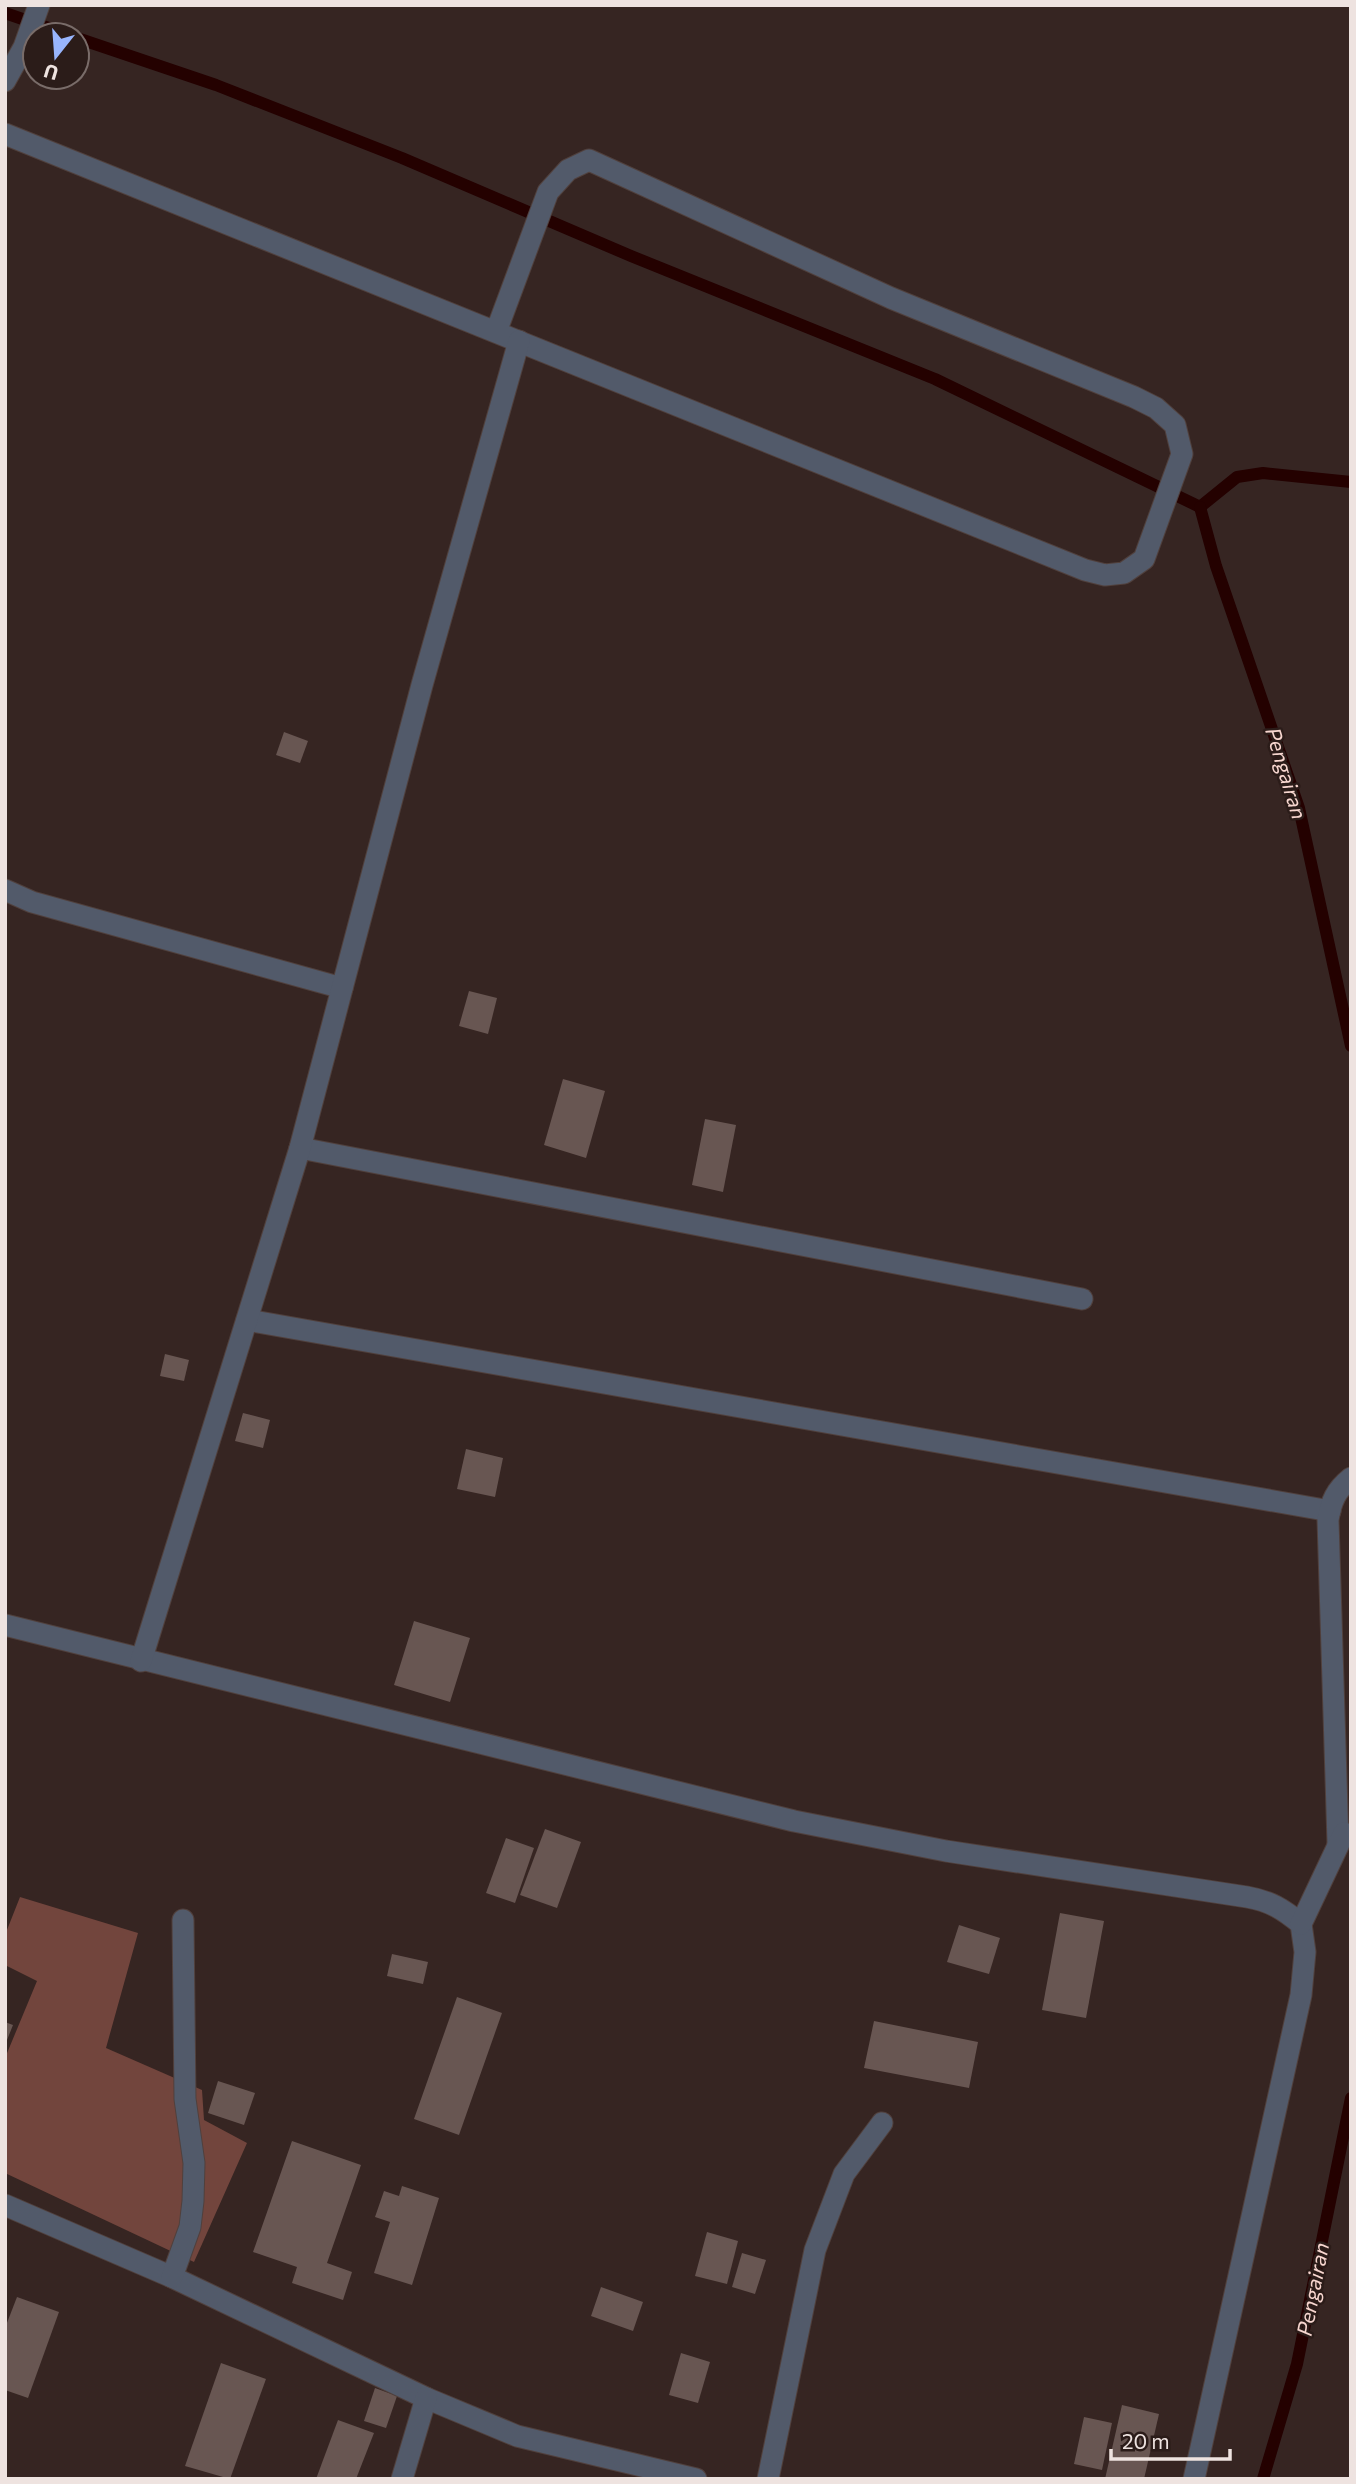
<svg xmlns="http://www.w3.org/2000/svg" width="1356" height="2484" font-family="Commissioner,sans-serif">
<rect width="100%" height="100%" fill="#362522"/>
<polygon fill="#72453d" points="20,1897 138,1933 106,2048 202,2090 204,2120 247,2143 194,2262 5,2173 5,2058 37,1981 5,1965 5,1935"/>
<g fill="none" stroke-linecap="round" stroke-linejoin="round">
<g stroke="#240100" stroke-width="12">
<polyline points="5,13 69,35"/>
<polyline points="77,38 216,85 402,158 631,256 935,379 1200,507 1237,477 1263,473 1351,482"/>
<polyline points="1200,507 1216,566 1299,808 1351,1046"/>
<polyline points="1263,2479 1297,2364 1351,2098"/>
</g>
</g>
<g fill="#685652">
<polygon points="284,732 308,741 300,763 276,755"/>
<polygon points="469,991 497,998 488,1034 459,1026"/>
<polygon points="563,1079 605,1091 586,1158 544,1145"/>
<polygon points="705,1119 736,1125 723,1192 692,1185"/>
<polygon points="165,1354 189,1360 184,1381 160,1376"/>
<polygon points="243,1413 270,1420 263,1448 235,1441"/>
<polygon points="466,1449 503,1458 495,1497 457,1489"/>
<polygon points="414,1621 470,1638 450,1702 394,1685"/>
<polygon points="545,1829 581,1842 557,1908 520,1895"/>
<polygon points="506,1838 534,1848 515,1903 486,1893"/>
<polygon points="1060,1913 1104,1921 1086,2018 1042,2010"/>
<polygon points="959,1925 1000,1938 989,1974 947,1962"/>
<polygon points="392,1954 428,1962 423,1984 387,1976"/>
<polygon points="457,1997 502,2013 459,2135 414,2119"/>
<polygon points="874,2021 978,2042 969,2088 864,2068"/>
<polygon points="5,2022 13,2025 5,2045"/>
<polygon points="218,2081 255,2093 244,2125 208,2113"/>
<polygon points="292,2141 361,2165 327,2263 352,2272 343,2300 292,2283 297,2267 253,2252"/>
<polygon points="402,2186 439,2198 412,2285 374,2273 390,2222 375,2217 384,2191 399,2196"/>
<polygon points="707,2232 738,2241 727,2284 695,2276"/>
<polygon points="742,2253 766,2260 755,2294 732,2287"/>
<polygon points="601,2287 643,2302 633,2331 591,2316"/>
<polygon points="17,2297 59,2312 28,2398 5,2390 5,2328"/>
<polygon points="681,2353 710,2362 698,2403 669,2395"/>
<polygon points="221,2363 266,2379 230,2479 185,2466"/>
<polygon points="375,2388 397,2396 386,2428 364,2421"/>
<polygon points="1122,2405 1159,2414 1144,2479 1105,2479"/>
<polygon points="1084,2417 1112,2423 1102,2470 1074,2464"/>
<polygon points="338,2420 374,2433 356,2479 316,2479"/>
</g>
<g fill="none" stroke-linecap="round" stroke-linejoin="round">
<defs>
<g id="lane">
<polyline points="5,81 24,47 39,5"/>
<polyline points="768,2479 815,2250 844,2174 882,2123"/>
</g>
<g id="street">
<polyline points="5,134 1085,570 1105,575 1124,573 1144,559 1182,454 1175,425 1156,408 1134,397 891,298 589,160 568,170 548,192 496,332"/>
<polyline points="5,890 32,902 342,988"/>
<polyline points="300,1148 1082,1299"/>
<polyline points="247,1320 1330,1511"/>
<path d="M5,1625L794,1821L946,1851L1247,1897C1270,1901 1283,1909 1301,1924L1305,1952L1301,1995L1194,2479"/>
<polyline points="141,1661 300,1148 422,685 519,341"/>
<path d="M1338,1843L1328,1520C1331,1501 1336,1490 1351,1478"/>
<polyline points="1301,1924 1344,1833"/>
<polyline points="5,2205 172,2277 426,2398 517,2436 696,2479"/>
<polyline points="172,2277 190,2227 193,2201 194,2163 185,2099 183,1920"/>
<polyline points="402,2479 426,2398"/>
</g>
</defs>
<use href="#lane" stroke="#50403d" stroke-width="23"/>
<use href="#street" stroke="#50403d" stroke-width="23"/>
<use href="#lane" stroke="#525a6a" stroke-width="21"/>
<use href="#street" stroke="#525a6a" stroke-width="21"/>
</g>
<g text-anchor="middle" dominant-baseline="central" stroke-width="5" stroke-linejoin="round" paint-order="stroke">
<g font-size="21" font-style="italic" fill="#f7d6cf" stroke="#2b1c19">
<text transform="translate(1287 773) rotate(73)">Pengairan</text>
<text transform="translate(1312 2289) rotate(-79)">Pengairan</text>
</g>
</g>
<rect width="1356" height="2484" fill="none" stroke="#eee3e0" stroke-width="14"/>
<g transform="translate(56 56) rotate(197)"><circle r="33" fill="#2b1c19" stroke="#796c69" stroke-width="2"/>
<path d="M0-5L12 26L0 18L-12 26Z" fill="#98b5fd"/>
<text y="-10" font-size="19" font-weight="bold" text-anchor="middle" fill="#eee3e0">U</text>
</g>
<path d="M1111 2449v10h119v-10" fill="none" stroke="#eee3e0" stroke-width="3.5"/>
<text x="1122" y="2449" font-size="21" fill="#eee3e0" stroke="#2b1c19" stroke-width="5" paint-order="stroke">20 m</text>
</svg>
